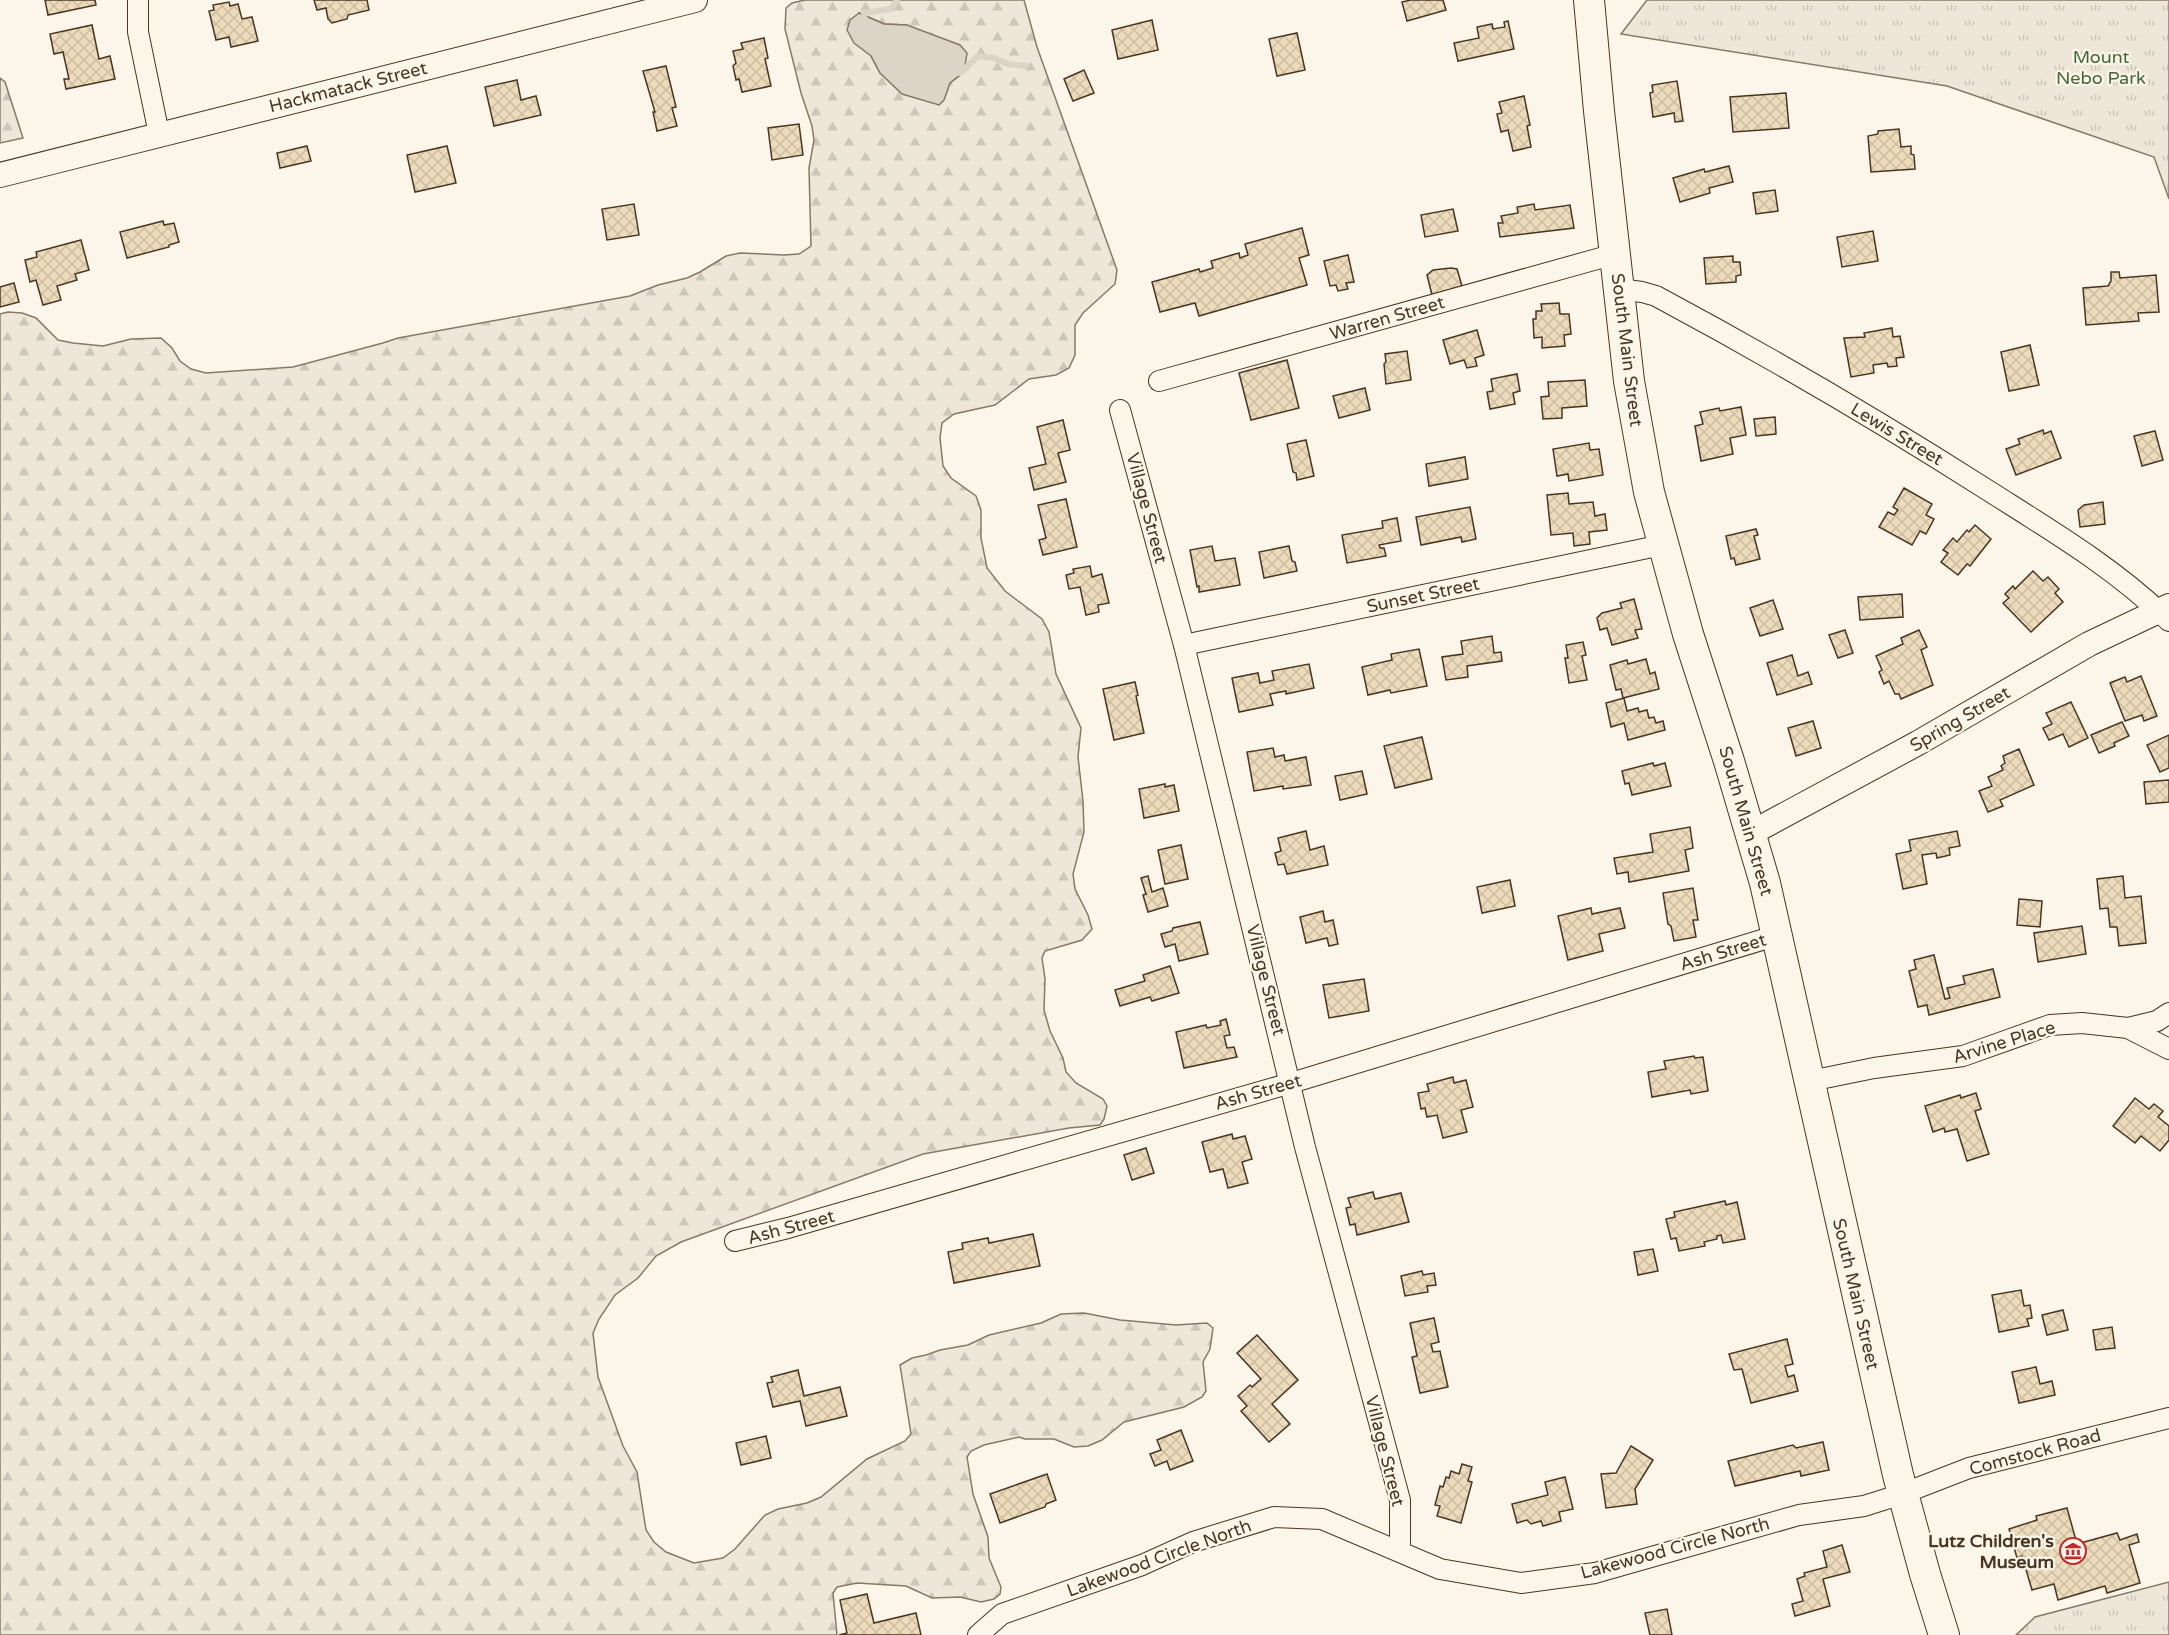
<svg xmlns="http://www.w3.org/2000/svg" width="2169" height="1635" font-family="'Varela Round',sans-serif">
<defs>
<pattern id="forest-firs" width="22" height="20" patternUnits="userSpaceOnUse" patternTransform="scale(1.5)"><rect width="22" height="20" fill="#ede6d9"/><path d="M5 1l3.5 6h-7zM16 11l3.5 6h-7z" fill="#cdc6ba"/></pattern>
<pattern id="park-tufts" width="24" height="20" patternUnits="userSpaceOnUse" patternTransform="scale(1.5)"><rect width="24" height="20" fill="#ede6d9"/><path d="M3 7l-1-3M5 7V3M7 7l1-3M15 17l-1-3M17 17v-4M19 17l1-3" fill="none" stroke="#cdc6ba"/></pattern>
<pattern id="building-cross-hatch" width="8" height="8" patternUnits="userSpaceOnUse" patternTransform="scale(1.5)"><rect width="8" height="8" fill="#ecdcbc"/><path d="M0 0l8 8M0 8l8-8" fill="none" stroke="#ccbda1"/></pattern>
</defs>
<rect width="100%" height="100%" fill="#fbf6e9"/>
<g fill="url(#forest-firs)" stroke="#887966" stroke-width="1.5" fill-rule="evenodd">
<path d="M805,0H1024L1037,47L1117,270L1115,284L1083,313L1075,325V355L1069,368L1056,375L1029,379L995,405L954,414L942,423L940,438L943,466L951,478L976,496L981,510V538L987,568L1005,591L1042,619L1049,632L1056,674L1081,728L1078,757L1083,801L1084,832L1073,874L1075,889L1088,915L1092,929L1082,940L1045,951L1042,958L1045,979L1044,1010L1050,1031L1063,1058L1066,1072L1076,1083L1103,1099L1107,1106L1104,1119L1100,1125L1069,1128L923,1154L681,1242L656,1256L638,1278L615,1295L599,1319L593,1333L598,1377L623,1446L637,1472L646,1530L654,1542L666,1552L694,1563L723,1558L735,1549L765,1515L778,1509L807,1503L821,1497L867,1459L905,1441L911,1434L900,1365L912,1358L926,1355L940,1350L968,1345L989,1335L1041,1323L1061,1314L1084,1313L1120,1320L1176,1325L1207,1323L1213,1328L1210,1349L1203,1362L1206,1391L1202,1397L1184,1407L1124,1422L1102,1440L1088,1446L1074,1447L1054,1439H1025L1019,1437L984,1445L971,1451L967,1457L973,1494L988,1537L989,1558L1001,1587L1000,1594L994,1599L981,1602L960,1597L932,1598L906,1586L857,1583L837,1587L833,1593L837,1635H0V314L8,312L22,313L36,318L58,340L73,343L103,346L131,339L161,338L172,348L180,361L191,369L206,373L293,367L383,343L398,338L630,296L658,285L687,278L700,272L726,256L740,253L784,255L799,254L811,246L809,168L814,140L812,126L801,93L785,29L786,8L792,3ZM859,13L884,24L907,25L964,72L950,83L944,99L880,73L871,56Z"/>
<polygon points="0,78 5,82 23,138 0,143"/>
</g>
<g fill="url(#park-tufts)" stroke="#887966" stroke-width="1.5">
<polygon points="1647,0 2169,0 2169,199 2154,157 1947,86 1621,34"/>
<polygon points="2169,1582 2169,1635 2016,1635 2035,1617"/>
</g>
<polygon fill="#dcd4c6" stroke="#887966" stroke-width="1.5" points="859,13 884,24 907,25 960,45 967,53 964,72 950,83 944,100 939,105 902,94 880,73 871,56 854,43 847,30 850,20"/>
<g fill="none" stroke-linecap="round" stroke-linejoin="round">
<g stroke="#dcd4c6" stroke-width="6">
<polyline points="865,22 864,13 891,9 897,0"/>
<polyline points="960,73 978,56 994,58 1008,64 1026,66"/>
</g>
</g>
<g fill="url(#building-cross-hatch)" stroke="#4a3520" stroke-width="1.5">
<polygon points="45,0 95,0 96,5 48,15"/>
<polygon points="314,0 367,0 369,10 348,15 347,19 332,23 328,19 326,8 317,10"/>
<polygon points="1411,0 1443,0 1446,10 1407,21 1402,2"/>
<polygon points="229,2 230,6 238,4 242,19 252,17 258,41 231,47 229,37 216,40 209,11 214,10 213,5"/>
<polygon points="1152,20 1158,50 1118,59 1112,30"/>
<polygon points="1508,21 1514,49 1458,61 1454,43 1479,38 1477,27 1492,24 1493,29 1505,27 1504,22"/>
<polygon points="92,25 99,59 110,56 115,79 66,89 64,79 69,79 63,52 54,54 50,34"/>
<polygon points="1297,33 1305,70 1277,76 1269,39"/>
<polygon points="764,38 768,58 765,59 771,86 742,92 739,79 736,80 733,66 736,63 733,51 743,49 741,43"/>
<polygon points="666,66 676,107 672,108 677,126 657,131 653,112 655,112 643,71"/>
<polygon points="1084,70 1094,93 1073,101 1064,79"/>
<polygon points="517,80 521,100 536,96 541,115 494,126 485,87"/>
<polygon points="1677,81 1683,121 1675,122 1674,113 1653,117 1650,93 1653,92 1652,85"/>
<polygon points="1786,93 1789,128 1733,132 1730,97"/>
<polygon points="1524,96 1530,125 1527,126 1531,147 1513,151 1508,130 1501,132 1497,114 1502,113 1499,102"/>
<polygon points="799,124 803,155 772,160 768,128"/>
<polygon points="1899,129 1901,147 1911,146 1911,154 1914,155 1915,169 1871,172 1868,136 1878,134 1878,131"/>
<polygon points="307,146 311,161 280,168 277,153"/>
<polygon points="447,146 456,183 415,192 407,155"/>
<polygon points="1729,166 1733,182 1709,188 1710,193 1680,202 1673,178 1704,169 1705,172"/>
<polygon points="1775,190 1778,211 1756,214 1753,193"/>
<polygon points="634,204 639,235 607,240 602,209"/>
<polygon points="1534,204 1535,210 1570,205 1574,228 1500,237 1498,223 1503,223 1501,216 1518,213 1517,207"/>
<polygon points="1453,209 1458,231 1425,237 1421,215"/>
<polygon points="163,221 164,225 174,223 179,242 169,245 169,247 127,258 120,232"/>
<polygon points="1302,228 1309,255 1299,258 1307,285 1199,316 1195,303 1160,312 1152,282 1199,269 1200,272 1213,268 1211,261 1239,253 1240,258 1248,255 1245,244"/>
<polygon points="1873,231 1878,261 1842,267 1837,237"/>
<polygon points="81,240 89,270 75,274 77,280 57,286 61,300 43,305 36,280 30,282 25,260 37,257 36,252"/>
<polygon points="1348,255 1354,282 1346,283 1348,289 1338,291 1336,285 1330,286 1324,261"/>
<polygon points="1733,256 1733,262 1740,262 1741,275 1736,276 1736,282 1706,284 1704,258"/>
<polygon points="1451,268 1457,269 1462,286 1432,295 1427,275 1433,270"/>
<polygon points="2111,272 2119,272 2120,278 2156,275 2159,312 2138,313 2139,321 2086,325 2083,288 2108,286 2111,281"/>
<polygon points="14,283 19,302 0,307 0,287"/>
<polygon points="1559,303 1560,314 1569,314 1571,334 1564,335 1565,346 1542,348 1542,337 1534,338 1533,319 1536,319 1536,311 1542,311 1541,304"/>
<polygon points="1892,328 1893,337 1900,336 1904,357 1896,358 1897,366 1888,367 1887,363 1873,365 1874,373 1851,377 1844,338 1865,337 1864,333"/>
<polygon points="1477,330 1484,355 1475,358 1477,366 1467,368 1464,360 1450,364 1443,340"/>
<polygon points="2030,345 2039,385 2009,391 2001,352"/>
<polygon points="1407,351 1411,380 1386,384 1384,364 1386,362 1385,354"/>
<polygon points="1287,360 1299,408 1251,420 1239,373"/>
<polygon points="1517,374 1520,391 1513,393 1515,404 1490,409 1487,392 1493,391 1491,379"/>
<polygon points="1585,380 1587,406 1562,408 1562,418 1543,419 1541,397 1549,396 1548,382"/>
<polygon points="1365,388 1370,410 1339,418 1333,396"/>
<polygon points="1741,407 1746,435 1730,438 1733,454 1701,461 1695,426 1703,424 1700,412 1719,408 1720,411"/>
<polygon points="1775,417 1776,434 1756,436 1754,419"/>
<polygon points="1063,420 1070,450 1058,453 1066,482 1034,490 1029,468 1046,464 1037,427"/>
<polygon points="2043,430 2044,434 2051,431 2061,458 2016,475 2006,449 2020,444 2018,439"/>
<polygon points="2155,431 2163,460 2142,466 2134,436"/>
<polygon points="1306,440 1314,476 1297,480 1296,473 1293,472 1287,444"/>
<polygon points="1589,443 1590,450 1599,449 1603,475 1569,481 1568,474 1557,476 1553,449"/>
<polygon points="1465,457 1468,479 1429,486 1426,464"/>
<polygon points="1904,488 1932,504 1926,515 1934,519 1926,534 1920,531 1912,545 1879,527 1888,512 1894,515 1898,510 1893,507"/>
<polygon points="1568,493 1569,504 1593,502 1595,516 1605,514 1607,530 1589,532 1590,544 1574,546 1573,533 1551,535 1547,495"/>
<polygon points="1066,499 1077,547 1043,555 1039,540 1046,538 1038,505"/>
<polygon points="2103,502 2105,524 2080,527 2078,510 2084,505"/>
<polygon points="1470,507 1476,539 1462,542 1461,537 1421,545 1416,517"/>
<polygon points="1397,518 1401,541 1379,545 1380,548 1384,548 1386,556 1347,563 1342,535 1383,528 1382,521"/>
<polygon points="1975,525 1991,539 1970,566 1967,564 1958,575 1941,562 1948,553 1943,550 1953,538 1957,542 1967,530 1969,532"/>
<polygon points="1756,529 1758,535 1754,536 1760,559 1736,565 1734,558 1731,559 1726,536"/>
<polygon points="1212,546 1215,561 1235,558 1240,585 1199,592 1199,586 1197,587 1190,550"/>
<polygon points="1289,546 1292,561 1295,562 1297,571 1264,578 1259,552"/>
<polygon points="1090,566 1092,577 1102,574 1109,603 1098,605 1099,612 1086,615 1080,587 1069,589 1066,575 1074,573 1073,569"/>
<polygon points="2033,571 2043,581 2048,577 2059,589 2055,593 2063,602 2031,632 2003,603 2009,598 2005,594 2013,586 2015,589"/>
<polygon points="1902,594 1903,617 1860,620 1858,597"/>
<polygon points="1634,599 1642,629 1635,630 1638,638 1612,645 1607,628 1600,630 1597,618 1602,613 1622,608 1620,603"/>
<polygon points="1773,600 1783,629 1760,636 1750,608"/>
<polygon points="1845,630 1853,653 1838,658 1829,635"/>
<polygon points="1919,630 1927,647 1921,650 1933,685 1901,699 1899,694 1895,694 1889,681 1884,684 1879,672 1882,670 1876,656 1903,644 1901,638"/>
<polygon points="1492,636 1494,653 1501,652 1502,661 1467,666 1468,677 1446,680 1442,657 1463,654 1461,641"/>
<polygon points="1583,642 1586,655 1582,656 1587,680 1569,683 1565,658 1568,658 1566,645"/>
<polygon points="1419,649 1427,686 1391,693 1390,690 1368,695 1362,667 1392,660 1391,654"/>
<polygon points="1792,655 1798,676 1808,672 1812,684 1777,695 1767,663"/>
<polygon points="1646,659 1650,674 1655,672 1659,689 1623,698 1621,689 1616,690 1610,665 1627,660 1628,664"/>
<polygon points="1309,664 1314,688 1286,694 1286,691 1270,694 1273,705 1239,712 1232,678 1258,673 1260,683 1274,680 1272,671"/>
<polygon points="2141,676 2157,716 2144,721 2142,715 2125,721 2110,683 2125,677 2127,682"/>
<polygon points="1135,682 1138,695 1136,696 1144,733 1114,740 1103,689"/>
<polygon points="1624,698 1627,711 1638,708 1639,712 1647,710 1649,718 1654,717 1656,723 1663,721 1665,730 1628,740 1624,723 1611,727 1606,703"/>
<polygon points="2071,702 2088,738 2069,747 2063,734 2049,740 2043,728 2052,724 2046,713"/>
<polygon points="1813,721 1821,748 1796,756 1788,728"/>
<polygon points="2122,722 2129,736 2114,743 2115,746 2099,753 2091,735"/>
<polygon points="2169,735 2169,768 2160,772 2147,745"/>
<polygon points="1422,737 1432,779 1395,788 1384,746"/>
<polygon points="1273,748 1275,757 1284,755 1285,761 1306,757 1311,785 1283,789 1283,786 1254,791 1247,752"/>
<polygon points="2019,749 2034,785 2000,800 2003,806 1988,812 1979,791 1992,786 1988,777 2003,770 2001,766 2005,763 2003,756"/>
<polygon points="1653,763 1654,766 1665,763 1671,786 1632,795 1629,783 1625,784 1622,771"/>
<polygon points="1362,771 1367,794 1340,800 1335,776"/>
<polygon points="2169,780 2169,802 2146,804 2144,782"/>
<polygon points="1165,784 1165,787 1174,785 1179,811 1144,818 1139,789"/>
<polygon points="1690,827 1693,848 1685,850 1689,871 1629,882 1628,872 1617,874 1614,858 1653,852 1650,834"/>
<polygon points="1306,831 1310,850 1324,846 1328,865 1287,874 1284,864 1278,865 1275,853 1281,851 1278,838"/>
<polygon points="1957,831 1960,846 1949,848 1950,855 1937,858 1936,853 1922,855 1927,884 1903,889 1896,854 1911,851 1909,840"/>
<polygon points="1181,845 1188,879 1165,884 1158,850"/>
<polygon points="1148,876 1152,892 1163,888 1168,906 1148,912 1143,895 1146,894 1141,878"/>
<polygon points="2123,876 2125,898 2141,896 2146,943 2119,946 2117,927 2110,927 2108,908 2100,909 2097,879"/>
<polygon points="1510,880 1515,906 1482,913 1477,887"/>
<polygon points="1693,888 1698,920 1693,920 1696,937 1674,941 1671,926 1668,924 1663,893"/>
<polygon points="2019,899 2042,901 2040,927 2017,925"/>
<polygon points="1591,908 1592,914 1620,908 1625,928 1599,934 1603,951 1568,960 1558,916"/>
<polygon points="1323,911 1325,922 1333,920 1338,944 1329,946 1327,938 1306,943 1300,917"/>
<polygon points="1200,922 1208,954 1179,961 1175,944 1165,947 1161,934 1172,931 1173,928"/>
<polygon points="2082,926 2086,954 2038,962 2034,933"/>
<polygon points="1934,955 1945,999 1950,998 1947,988 1965,984 1963,976 1993,969 2000,997 1929,1015 1927,1005 1918,1007 1909,971 1916,969 1914,960"/>
<polygon points="1170,966 1179,993 1152,1001 1150,997 1120,1006 1115,990 1145,981 1143,975"/>
<polygon points="1364,979 1369,1011 1329,1018 1323,985"/>
<polygon points="1226,1019 1230,1035 1224,1036 1227,1048 1234,1047 1237,1057 1184,1068 1176,1032 1206,1025 1207,1028 1221,1025 1220,1021"/>
<polygon points="1694,1056 1695,1058 1703,1057 1708,1091 1691,1094 1690,1090 1652,1097 1648,1072 1666,1069 1664,1061"/>
<polygon points="1453,1077 1454,1083 1466,1080 1473,1107 1461,1110 1467,1132 1443,1138 1437,1115 1427,1117 1425,1108 1421,1109 1418,1093 1429,1091 1427,1084"/>
<polygon points="1976,1093 1981,1109 1975,1111 1989,1154 1967,1161 1957,1129 1945,1132 1944,1128 1933,1132 1925,1106 1960,1095 1961,1098"/>
<polygon points="2135,1098 2149,1109 2154,1104 2163,1111 2158,1117 2169,1126 2169,1140 2160,1151 2141,1136 2135,1143 2113,1126"/>
<polygon points="1232,1134 1233,1139 1245,1136 1252,1159 1242,1162 1248,1183 1228,1188 1223,1169 1210,1172 1202,1142"/>
<polygon points="1146,1148 1154,1173 1132,1180 1124,1155"/>
<polygon points="1373,1192 1375,1199 1401,1193 1409,1222 1357,1235 1355,1224 1350,1225 1346,1208 1351,1207 1348,1198"/>
<polygon points="1725,1201 1726,1205 1737,1202 1745,1239 1723,1243 1721,1235 1717,1236 1717,1239 1704,1242 1705,1246 1679,1251 1676,1238 1671,1239 1666,1219 1675,1217 1674,1212"/>
<polygon points="1033,1234 1040,1266 954,1283 948,1252 963,1249 962,1243 988,1238 989,1243"/>
<polygon points="1653,1249 1658,1271 1638,1275 1634,1252"/>
<polygon points="1422,1271 1423,1275 1434,1273 1436,1285 1427,1286 1428,1292 1405,1296 1401,1276"/>
<polygon points="2021,1290 2024,1306 2030,1305 2032,1318 2027,1319 2029,1326 1999,1332 1992,1295"/>
<polygon points="2063,1310 2068,1330 2047,1335 2042,1315"/>
<polygon points="1434,1318 1439,1342 1431,1344 1433,1352 1440,1351 1448,1387 1420,1393 1412,1357 1417,1356 1410,1323"/>
<polygon points="2112,1327 2115,1348 2096,1350 2093,1330"/>
<polygon points="1257,1335 1298,1380 1272,1404 1290,1424 1269,1442 1241,1411 1247,1406 1238,1396 1250,1385 1252,1387 1261,1379 1237,1353"/>
<polygon points="1787,1339 1793,1364 1785,1366 1788,1377 1794,1375 1798,1391 1751,1403 1742,1369 1734,1370 1729,1354"/>
<polygon points="2036,1367 2040,1384 2052,1381 2055,1395 2019,1403 2012,1372"/>
<polygon points="798,1370 804,1396 840,1387 847,1416 806,1426 800,1401 773,1407 767,1383 773,1382 771,1377"/>
<polygon points="1181,1430 1193,1461 1170,1470 1167,1461 1155,1466 1150,1454 1161,1450 1157,1440"/>
<polygon points="766,1436 771,1458 741,1465 736,1443"/>
<polygon points="1823,1442 1829,1470 1801,1476 1800,1471 1735,1486 1728,1461 1793,1445 1796,1448"/>
<polygon points="1631,1446 1653,1460 1635,1489 1637,1504 1606,1508 1601,1474 1616,1473"/>
<polygon points="1462,1464 1472,1467 1468,1481 1472,1482 1461,1523 1437,1516 1440,1506 1435,1505 1440,1486 1443,1487 1446,1477 1449,1478 1451,1471 1459,1474"/>
<polygon points="1047,1474 1056,1500 1046,1504 1045,1507 1000,1523 990,1494"/>
<polygon points="1565,1477 1573,1509 1559,1512 1561,1521 1543,1526 1541,1521 1531,1524 1527,1520 1517,1523 1512,1504 1548,1495 1545,1482"/>
<polygon points="2067,1508 2077,1544 2117,1533 2120,1540 2137,1534 2139,1542 2129,1545 2140,1583 2107,1593 2105,1586 2058,1600 2054,1584 2032,1590 2022,1556 2017,1558 2009,1529 2037,1520 2036,1516"/>
<polygon points="1842,1545 1850,1572 1823,1579 1830,1606 1795,1616 1792,1604 1803,1601 1797,1579 1805,1576 1804,1573 1827,1567 1823,1551"/>
<polygon points="867,1594 874,1623 916,1613 921,1635 839,1635 847,1633 840,1600"/>
<polygon points="1667,1609 1672,1635 1650,1635 1645,1613"/>
</g>
<g fill="none" stroke-linecap="round" stroke-linejoin="round">
<defs>
<g id="minor">
<polyline points="138,0 138,32 159,134"/>
<path d="M1619,289L1642,292L1656,296C1770,357 1881,422 1989,491C2052,531 2116,569 2169,621"/>
<polyline points="1159,381 1615,254"/>
<polyline points="1120,410 1184,645 1305,1147 1400,1500 1400,1551"/>
<polyline points="1184,645 1662,545"/>
<polyline points="2128,1028 2157,1021 2169,1013"/>
<polyline points="1810,1081 1874,1068 1963,1056 2050,1025 2082,1023 2128,1028 2169,1049"/>
<polyline points="735,1241 788,1228 1291,1083 1778,935"/>
<polyline points="978,1635 1002,1614 1142,1565 1193,1542 1274,1517 1322,1519 1440,1569 1521,1583 1595,1573 1799,1515 1864,1506 1902,1494 1969,1468 2169,1418"/>
</g>
<g id="tertiary">
<polyline points="0,175 695,0"/>
<polyline points="1751,833 1918,743 2089,644 2169,606"/>
</g>
<polyline id="primary" points="1589,0 1599,111 1629,381 1649,492 1688,634 1729,761 1765,883 1898,1475 1925,1574 1944,1635"/>
</defs>
<use href="#minor" stroke="#4a3520" stroke-width="22"/>
<use href="#tertiary" stroke="#4a3520" stroke-width="26"/>
<use href="#primary" stroke="#4a3520" stroke-width="32"/>
<use href="#minor" stroke="#fbf6e9" stroke-width="20"/>
<use href="#tertiary" stroke="#fbf6e9" stroke-width="24"/>
<use href="#primary" stroke="#fbf6e9" stroke-width="30"/>
</g>
<defs>
<symbol id="museum-ring" viewBox="-11 -11 22 22"><circle r="9.5" fill="#fbf6e9" stroke="#c62828" stroke-width="1.5"/><path d="M0-6L6-3V-2H-6V-3ZM-5-1h2V3h-2ZM-1-1h2V3h-2ZM3-1h2V3H3ZM-6 4H6V6H-6Z" fill="#c62828"/></symbol>
</defs>
<g fill-rule="evenodd">
<use href="#museum-ring" x="2058" y="1536" width="30" height="30"/>
</g>
<g text-anchor="middle" dominant-baseline="central" stroke-width="4.5" stroke-linejoin="round" paint-order="stroke">
<g font-size="18" fill="#436837" stroke="#fbf6e9">
<text x="2101" y="57">Mount<tspan x="2101" dy="21">Nebo Park</tspan></text>
</g>
<g font-size="18" fill="#4a3520" stroke="#fbf6e9">
<text transform="translate(348 87) rotate(-14)">Hackmatack Street</text>
<text transform="translate(1387 318) rotate(-16)">Warren Street</text>
<text transform="translate(1627 350) rotate(83)">South Main Street</text>
<text transform="translate(1897 434) rotate(31)">Lewis Street</text>
<text transform="translate(1147 508) rotate(75)">Village Street</text>
<text transform="translate(1423 595) rotate(-12)">Sunset Street</text>
<text transform="translate(1960 719) rotate(-30)">Spring Street</text>
<text transform="translate(1746 821) rotate(74)">South Main Street</text>
<text transform="translate(1723 952) rotate(-17)">Ash Street</text>
<text transform="translate(1266 980) rotate(76)">Village Street</text>
<text transform="translate(2004 1042) rotate(-17)">Arvine Place</text>
<text transform="translate(1258 1092) rotate(-16)">Ash Street</text>
<text transform="translate(791 1227) rotate(-15)">Ash Street</text>
<text transform="translate(1856 1294) rotate(77)">South Main Street</text>
<text transform="translate(1385 1451) rotate(76)">Village Street</text>
<text transform="translate(2035 1452) rotate(-15)">Comstock Road</text>
<text transform="translate(1675 1548) rotate(-15)">Lakewood Circle North</text>
<text transform="translate(1159 1558) rotate(-20)">Lakewood Circle North</text>
</g>
<g font-size="18" font-weight="bold" fill="#4a3520" stroke="#fbf6e9" text-anchor="end">
<text x="2054" y="1541">Lutz Children's<tspan x="2054" dy="21">Museum</tspan></text>
</g>
</g>
</svg>
